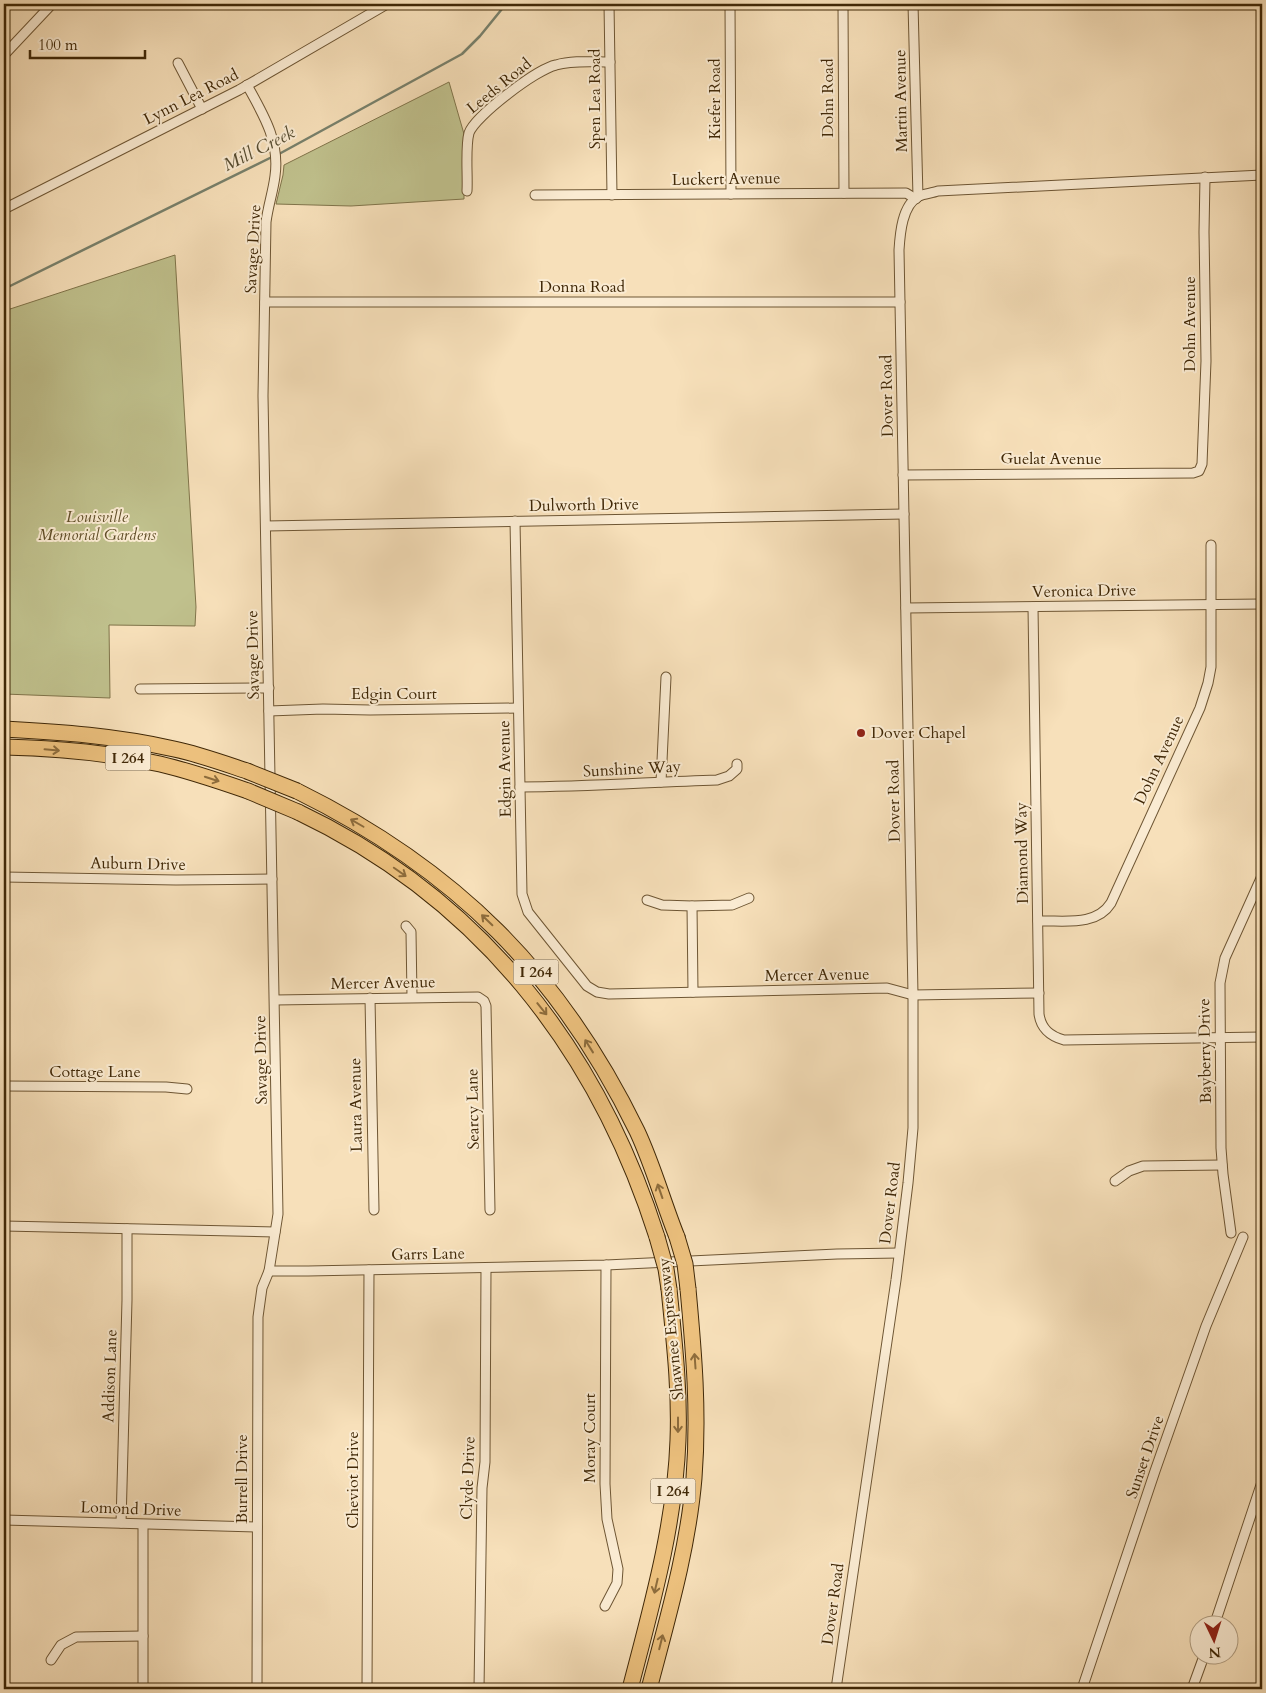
<svg xmlns="http://www.w3.org/2000/svg" width="1266" height="1693" font-family="Cardo,serif">
<rect width="100%" height="100%" fill="#f7e0ba"/>
<filter id="stains"><feTurbulence type="fractalNoise" baseFrequency=".004" numOctaves="4"/><feColorMatrix values="0 0 0 0 .2 0 0 0 0 .09 0 0 0 0 .02 0 0 0 .5 -.17"/></filter>
<radialGradient id="worn" r=".72"><stop offset=".6" stop-color="#630" stop-opacity="0"/><stop offset="1" stop-color="#630" stop-opacity=".3"/></radialGradient>
<g fill="#c0c18d" stroke="#80744a">
<polygon points="449,82 464,134 464,199 351,206 276,204 283,175 284,165"/>
<polygon points="175,255 196,607 195,626 109,625 110,698 4,694 4,311"/>
</g>
<g fill="none" stroke-linecap="round" stroke-linejoin="round">
<g stroke="#78816c" stroke-width="2.5">
<polyline points="279,154 462,54 480,36 506,4"/>
<polyline points="4,289 274,156"/>
</g>
<defs>
<g id="street">
<polyline points="609,4 612,195"/>
<polyline points="730,4 731,194"/>
<polyline points="843,4 844,193"/>
<polyline points="913,4 918,197"/>
<polyline points="4,55 52,4"/>
<polyline points="178,63 202,109"/>
<path d="M247,85C263,114 280,141 275,176C273,192 268,206 266,222L263,396L278,1214L269,1271L262,1288L258,1317L257,1689"/>
<path d="M467,191C468,176 465,148 469,133C475,116 537,69 556,65C573,60 592,62 610,62"/>
<polyline points="535,195 906,193 916,199"/>
<polyline points="4,209 239,90 387,4"/>
<polyline points="265,302 900,302"/>
<polyline points="903,475 1193,473 1199,471 1202,464 1206,361 1204,232 1205,177"/>
<polyline points="515,521 522,894 528,912 587,986 597,992 609,994 887,988 913,995 1039,993"/>
<polyline points="266,526 904,514"/>
<path d="M1033,607L1039,1014C1041,1029 1050,1036 1064,1040L1262,1037"/>
<polyline points="906,608 1262,604"/>
<polyline points="140,689 269,688"/>
<polyline points="269,711 323,709 370,710 518,708"/>
<polyline points="661,782 666,677"/>
<path d="M520,787C586,787 651,782 717,780L729,776L737,769V764"/>
<polyline points="4,877 176,880 272,879"/>
<polyline points="647,900 662,905 692,906 732,905 749,898"/>
<polyline points="692,906 693,992"/>
<path d="M1038,921C1063,920 1096,927 1111,903L1200,708L1208,683L1211,667V545"/>
<polyline points="406,926 411,932 412,997"/>
<polyline points="370,998 374,1210"/>
<polyline points="275,1000 478,997 484,1001 486,1006 490,1210"/>
<polyline points="4,1086 166,1087 187,1089"/>
<polyline points="1115,1181 1129,1171 1143,1166 1222,1165"/>
<polyline points="4,1226 275,1232"/>
<polyline points="1231,1233 1223,1174 1221,1148 1220,983 1225,958 1262,876"/>
<polyline points="269,1271 308,1271 606,1265 837,1254 899,1253"/>
<polyline points="4,1520 257,1527"/>
<polyline points="121,1523 127,1300 127,1229"/>
<polyline points="605,1606 617,1583 618,1569 607,1519 605,1484 606,1265"/>
<polyline points="1214,1626 1262,1482"/>
<polyline points="51,1660 61,1645 76,1637 143,1636"/>
<polyline points="143,1689 143,1525"/>
<polyline points="367,1689 369,1270"/>
<polyline points="479,1689 482,1488 485,1462 486,1268"/>
<path d="M836,1689L896,1280L908,1183L913,1128V995L899,250C900,234 902,205 919,196C924,194 932,193 938,191L1262,175"/>
<polyline points="1082,1689 1155,1471 1206,1326 1243,1237"/>
<polyline points="1192,1689 1204,1656"/>
</g>
<g id="highway">
<path d="M4,729C61,732 117,736 174,749C198,754 223,763 247,771"/>
<path d="M4,747C56,748 109,753 160,764C190,771 219,781 248,791"/>
<path d="M297,791C455,869 560,973 637,1131C653,1165 663,1202 677,1237"/>
<path d="M298,812C479,898 597,1048 657,1237"/>
<path d="M630,1689C651,1608 675,1525 678,1440C680,1389 674,1340 669,1289"/>
<path d="M649,1689C667,1620 688,1550 694,1478C699,1413 694,1354 688,1289"/>
</g>
</defs>
<use href="#street" stroke="#6e5634" stroke-width="11"/>
<use href="#highway" stroke="#402807" stroke-width="17"/>
<use href="#street" stroke="#faebd2" stroke-width="9"/>
<use href="#highway" stroke="#ecc07d" stroke-width="15"/>
<defs>
<g id="highway-bridge">
<polyline points="247,771 297,791"/>
<polyline points="248,791 298,812"/>
<polyline points="657,1237 666,1269 669,1289"/>
<polyline points="677,1237 685,1264 688,1289"/>
</g>
</defs>
<use href="#highway-bridge" stroke="#402807" stroke-width="17" stroke-linecap="butt"/>
<use href="#highway-bridge" stroke="#ecc07d" stroke-width="15"/>
</g>
<defs><path id="oneway-shaft" d="M-6 0H5M1.5-3L5.5 0L1.5 3" fill="none" stroke-width="1.6" stroke-linecap="round" stroke-linejoin="round" transform="scale(1.25)"/></defs>
<g stroke="#8d6c3c">
<use href="#oneway-shaft" transform="translate(52 750) rotate(5)"/>
<use href="#oneway-shaft" transform="translate(212 779) rotate(18)"/>
<use href="#oneway-shaft" transform="translate(357 823) rotate(-150)"/>
<use href="#oneway-shaft" transform="translate(400 872) rotate(35)"/>
<use href="#oneway-shaft" transform="translate(487 920) rotate(-136)"/>
<use href="#oneway-shaft" transform="translate(542 1009) rotate(51)"/>
<use href="#oneway-shaft" transform="translate(589 1046) rotate(-122)"/>
<use href="#oneway-shaft" transform="translate(660 1191) rotate(-109)"/>
<use href="#oneway-shaft" transform="translate(695 1361) rotate(-94)"/>
<use href="#oneway-shaft" transform="translate(678 1425) rotate(90)"/>
<use href="#oneway-shaft" transform="translate(656 1586) rotate(103)"/>
<use href="#oneway-shaft" transform="translate(661 1642) rotate(-76)"/>
</g>
<circle fill="#8f2418" stroke="#faebd2" stroke-width="2" cx="861" cy="733" r="5"/>
<g text-anchor="middle" dominant-baseline="central" stroke-width="4" stroke-linejoin="round" paint-order="stroke">
<g fill="#faebd2" stroke="#786244" stroke-width="1">
<rect x="105.5" y="745.5" width="45" height="25" rx="4"/>
<rect x="513.5" y="959.5" width="45" height="25" rx="4"/>
<rect x="650.5" y="1478.5" width="45" height="25" rx="4"/>
</g>
<g font-size="15" font-weight="bold" fill="#402807">
<text x="128" y="758">I 264</text>
<text x="536" y="972">I 264</text>
<text x="673" y="1491">I 264</text>
</g>
<g font-size="16" fill="#402807" stroke="#faebd2">
<text transform="translate(499 86) rotate(-39)">Leeds Road</text>
<text transform="translate(191 97) rotate(-27)">Lynn Lea Road</text>
<text transform="translate(828 98) rotate(-90)">Dohn Road</text>
<text transform="translate(595 99) rotate(-90)">Spen Lea Road</text>
<text transform="translate(715 99) rotate(-90)">Kiefer Road</text>
<text transform="translate(901 101) rotate(-91)">Martin Avenue</text>
<text transform="translate(726 179) rotate(-1)">Luckert Avenue</text>
<text transform="translate(253 249) rotate(-87)">Savage Drive</text>
<text x="582" y="287">Donna Road</text>
<text transform="translate(1190 324) rotate(-90)">Dohn Avenue</text>
<text transform="translate(887 396) rotate(-91)">Dover Road</text>
<text x="1051" y="459">Guelat Avenue</text>
<text transform="translate(584 505) rotate(-1)">Dulworth Drive</text>
<text transform="translate(1084 591) rotate(-1)">Veronica Drive</text>
<text transform="translate(253 655) rotate(-91)">Savage Drive</text>
<text x="394" y="694">Edgin Court</text>
<text transform="translate(1159 760) rotate(-65)">Dohn Avenue</text>
<text transform="translate(505 769) rotate(-91)">Edgin Avenue</text>
<text transform="translate(632 769) rotate(-3)">Sunshine Way</text>
<text transform="translate(894 801) rotate(-91)">Dover Road</text>
<text transform="translate(1022 853) rotate(-91)">Diamond Way</text>
<text transform="translate(138 864) rotate(1)">Auburn Drive</text>
<text transform="translate(817 975) rotate(-1)">Mercer Avenue</text>
<text transform="translate(383 983) rotate(-1)">Mercer Avenue</text>
<text transform="translate(1205 1051) rotate(-91)">Bayberry Drive</text>
<text transform="translate(261 1060) rotate(-91)">Savage Drive</text>
<text x="95" y="1072">Cottage Lane</text>
<text transform="translate(356 1105) rotate(-91)">Laura Avenue</text>
<text transform="translate(473 1109) rotate(-91)">Searcy Lane</text>
<text transform="translate(890 1203) rotate(-83)">Dover Road</text>
<text transform="translate(428 1254) rotate(-1)">Garrs Lane</text>
<text transform="translate(671 1329) rotate(-96)">Shawnee Expressway</text>
<text transform="translate(110 1376) rotate(-88)">Addison Lane</text>
<text transform="translate(590 1438) rotate(-90)">Moray Court</text>
<text transform="translate(1145 1457) rotate(-71)">Sunset Drive</text>
<text transform="translate(468 1478) rotate(-88)">Clyde Drive</text>
<text transform="translate(242 1479) rotate(-90)">Burrell Drive</text>
<text transform="translate(353 1480) rotate(-90)">Cheviot Drive</text>
<text transform="translate(131 1509) rotate(2)">Lomond Drive</text>
<text transform="translate(833 1604) rotate(-82)">Dover Road</text>
</g>
<g font-size="16" font-style="italic" fill="#604e28" stroke="#faebd2">
<text x="97" y="517">Louisville<tspan x="97" dy="18">Memorial Gardens</tspan></text>
</g>
<g font-size="16" fill="#402807" stroke="#faebd2" text-anchor="start">
<text x="871" y="733">Dover Chapel</text>
</g>
<g font-size="18" font-style="italic" fill="#574d31" stroke="#faebd2">
<text transform="translate(259 149) rotate(-27)">Mill Creek</text>
</g>
</g>
<rect width="1266" height="1693" fill="none" stroke="#f7e0ba" stroke-width="20"/>
<rect x="5" y="5" width="1256" height="1683" fill="none" stroke="#402807" stroke-width="2.5"/>
<rect x="10" y="10" width="1246" height="1673" fill="none" stroke="#402807"/>
<g transform="translate(1214 1640) rotate(176)"><circle r="24" fill="#faebd2" stroke="#b09d81"/>
<path d="M0-4L9 19L0 12L-9 19Z" fill="#8f2418"/>
<text y="-8" font-size="14" font-weight="bold" text-anchor="middle" fill="#402807">N</text>
</g>
<path d="M30 50v8h115v-8" fill="none" stroke="#402807" stroke-width="2.5"/>
<text x="38" y="50" font-size="15" fill="#402807" stroke="#faebd2" stroke-width="4" paint-order="stroke">100 m</text>
<rect width="100%" height="100%" filter="url(#stains)"/>
<rect width="100%" height="100%" fill="url(#worn)"/>
</svg>
